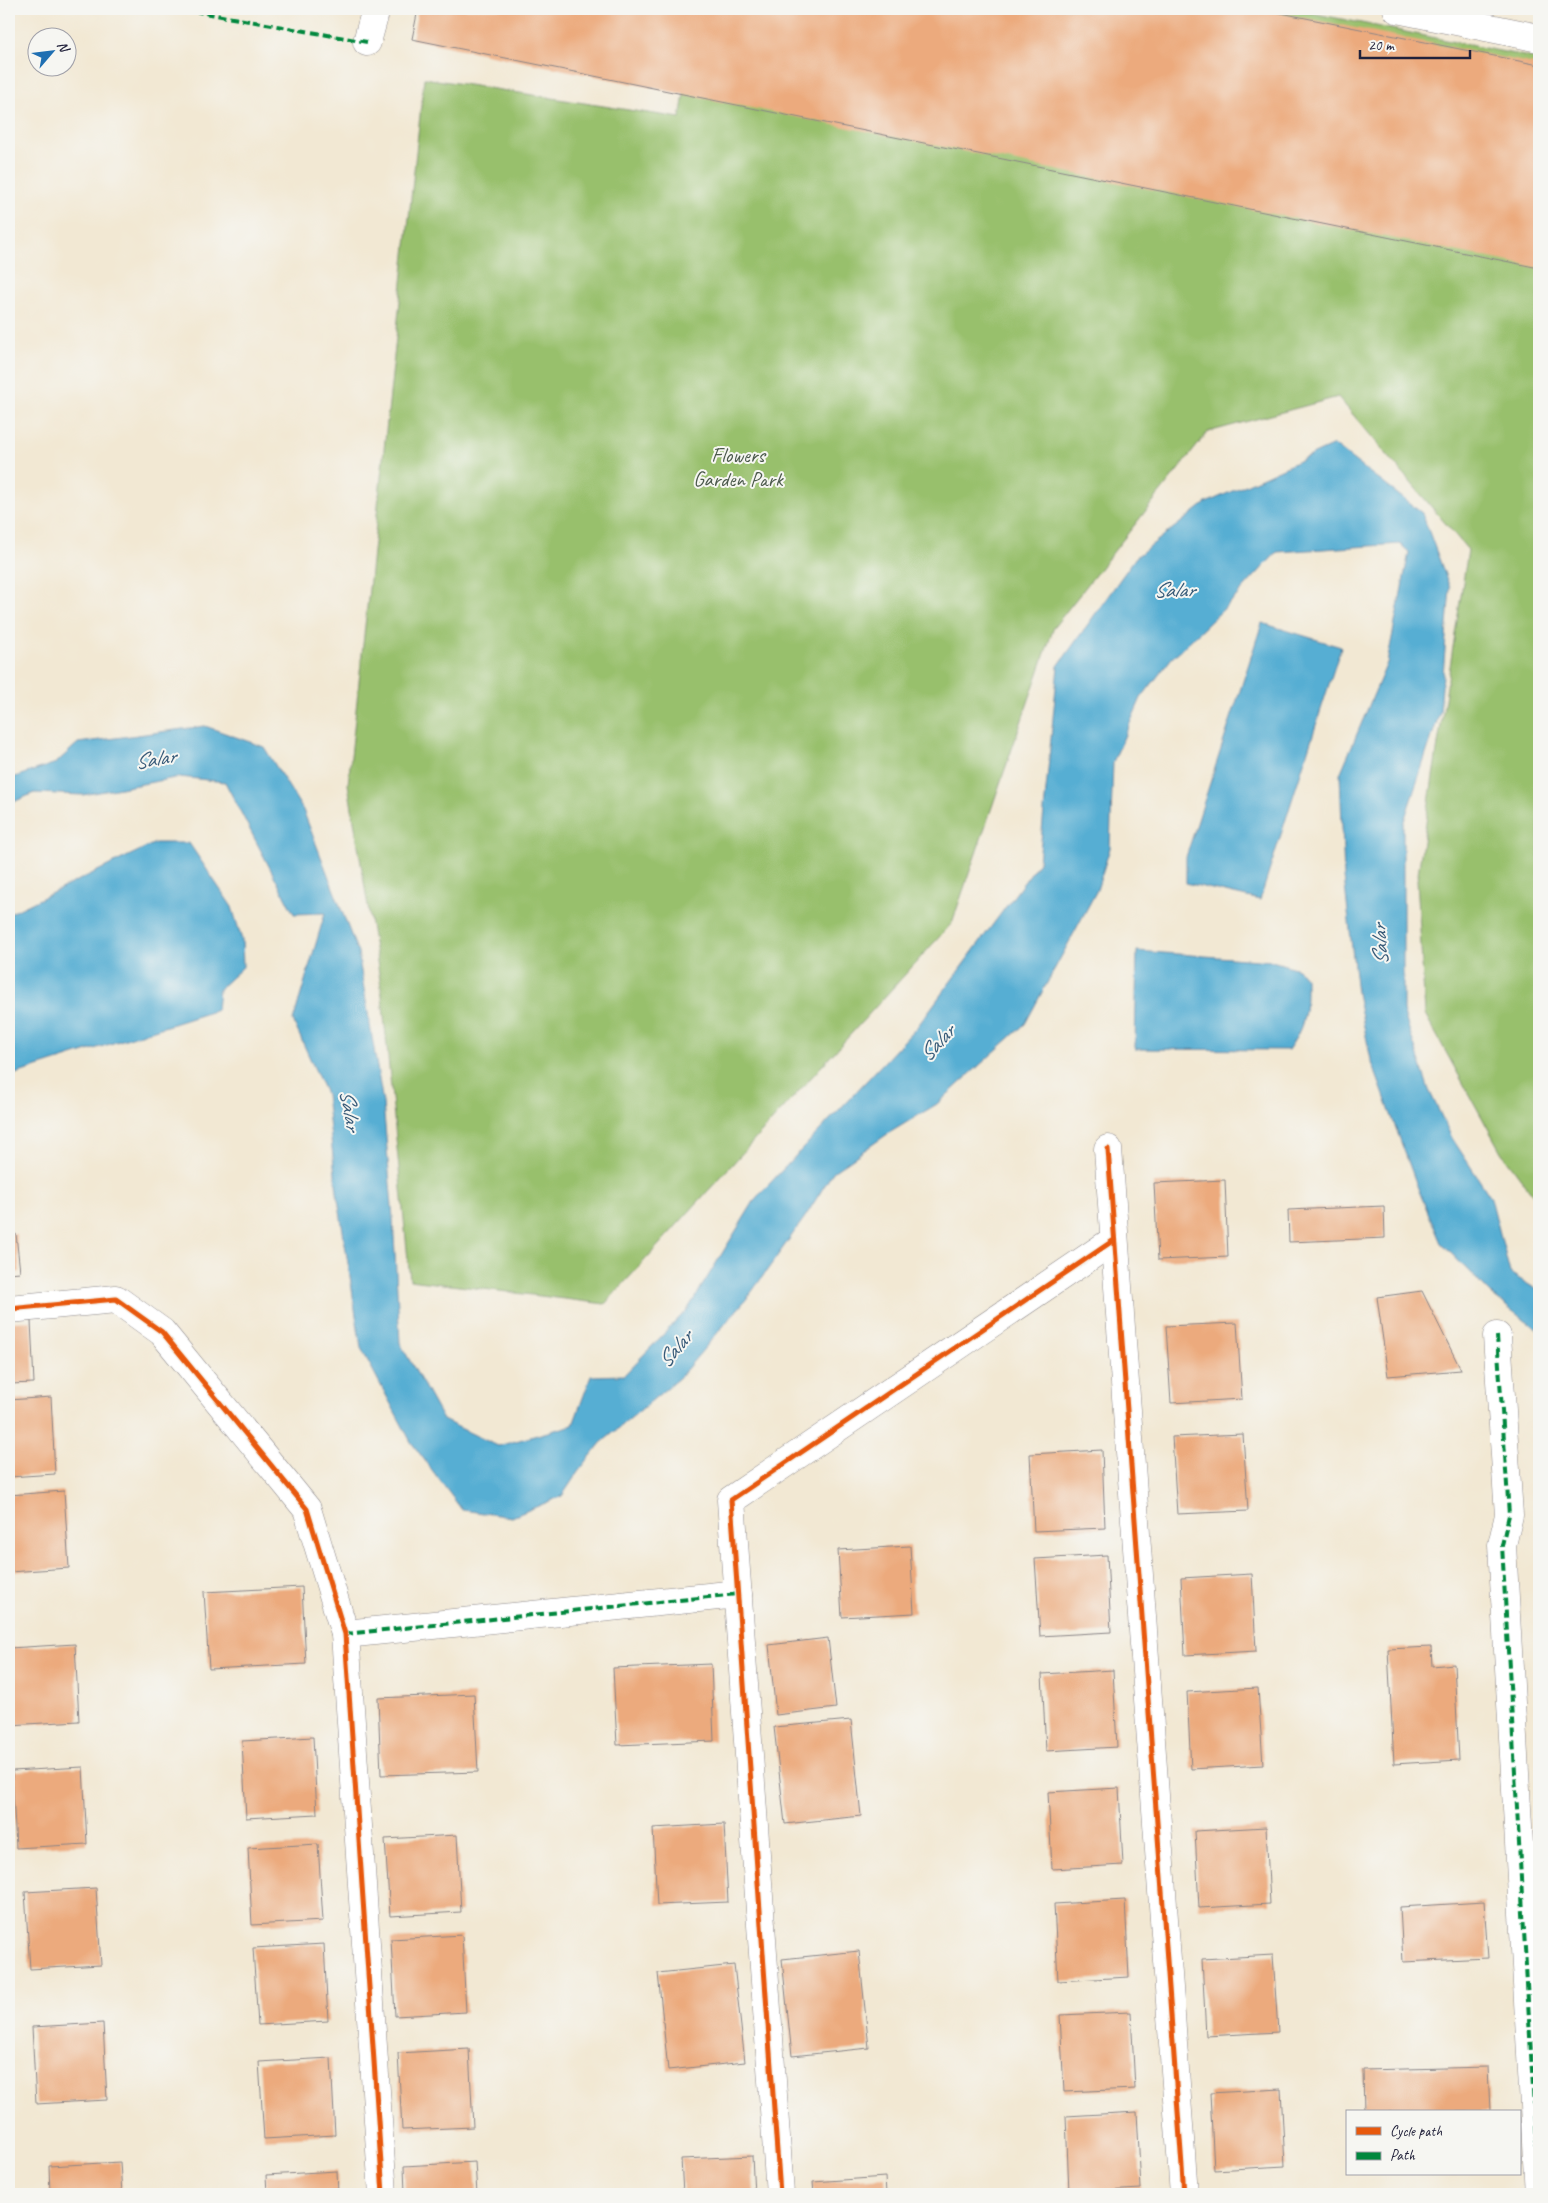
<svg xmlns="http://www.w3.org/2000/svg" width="1548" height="2203" font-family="Caveat,sans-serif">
<rect width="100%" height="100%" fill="#f6f6f2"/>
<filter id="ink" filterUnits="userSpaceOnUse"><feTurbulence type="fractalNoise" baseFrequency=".02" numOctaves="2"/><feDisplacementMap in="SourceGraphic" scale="10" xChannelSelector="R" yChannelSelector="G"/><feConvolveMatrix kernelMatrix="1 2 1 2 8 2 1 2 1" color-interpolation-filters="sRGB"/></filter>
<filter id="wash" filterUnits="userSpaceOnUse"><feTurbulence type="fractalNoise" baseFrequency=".0096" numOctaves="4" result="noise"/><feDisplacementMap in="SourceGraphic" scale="20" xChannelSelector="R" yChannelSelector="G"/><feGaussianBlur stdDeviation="1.12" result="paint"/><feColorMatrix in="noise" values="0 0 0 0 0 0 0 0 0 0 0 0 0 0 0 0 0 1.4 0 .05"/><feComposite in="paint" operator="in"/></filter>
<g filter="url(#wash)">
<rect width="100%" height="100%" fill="#f2e8d3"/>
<polygon fill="#98c06c" stroke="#5d7154" points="699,9 1292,9 1539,59 1539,1203 1501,1152 1425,1014 1417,880 1468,550 1338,397 1208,432 1054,627 952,923 605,1304 410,1280 381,986 348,784 424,78 680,118"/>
<g fill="#56aed3" stroke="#3c6887">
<polygon points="1334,445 1422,513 1450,588 1440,712 1403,824 1403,1011 1429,1090 1452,1138 1491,1198 1510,1273 1539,1291 1539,1331 1494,1297 1441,1243 1419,1191 1371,1060 1357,993 1344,877 1340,774 1387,663 1409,552 1400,544 1277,552 1231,602 1171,659 1141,698 1113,762 1110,848 1097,890 1025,1024 937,1104 889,1133 833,1172 805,1217 748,1297 680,1377 601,1443 578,1472 562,1496 512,1517 462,1510 411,1442 361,1348 337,1192 326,1094 293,1021 325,913 294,914 225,782 180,777 83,795 34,793 9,804 9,779 56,763 78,743 205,726 264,747 303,810 358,953 383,1103 393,1218 400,1343 443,1420 498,1446 573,1425 591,1376 624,1375 688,1309 756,1198 917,1027 1039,862 1058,666 1136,557 1206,503"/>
<polygon points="1262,623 1341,647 1260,900 1186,883 1186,857"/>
<polygon points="155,843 189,843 232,907 242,940 243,967 219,989 217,1010 9,1076 9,914"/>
<path d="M1137,951L1272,961L1298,969L1306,978C1306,1010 1307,1023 1288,1050L1135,1049Z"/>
</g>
<g id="blocks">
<g fill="#ecaa7d">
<polygon points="418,9 1261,9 1539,65 1539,268 412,39"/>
<polygon points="1225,1180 1228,1257 1158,1260 1154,1183"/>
<polygon points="1384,1206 1385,1238 1289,1242 1288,1210"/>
<polygon points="9,1234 16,1234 20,1272 9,1273"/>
<polygon points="1422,1291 1461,1370 1388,1376 1377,1297"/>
<polygon points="31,1321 34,1383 9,1384 9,1322"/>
<polygon points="1237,1323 1242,1399 1171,1403 1166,1326"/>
<polygon points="51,1397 55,1474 9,1477 9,1400"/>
<polygon points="1243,1434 1248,1511 1177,1514 1172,1437"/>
<polygon points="1102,1450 1105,1528 1034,1531 1030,1454"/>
<polygon points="64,1491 69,1568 9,1572 9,1495"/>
<polygon points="910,1546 914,1613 842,1617 838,1550"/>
<polygon points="1107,1555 1111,1632 1040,1636 1035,1559"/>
<polygon points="1252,1574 1256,1651 1185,1655 1181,1578"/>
<polygon points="302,1587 306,1664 209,1669 204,1592"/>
<polygon points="828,1638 836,1708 776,1715 769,1645"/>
<polygon points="75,1644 79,1721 9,1725 9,1648"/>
<polygon points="1431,1647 1432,1666 1454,1664 1459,1760 1394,1764 1388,1649"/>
<polygon points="711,1664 714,1741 617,1745 613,1668"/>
<polygon points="1113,1670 1117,1747 1046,1751 1042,1674"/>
<polygon points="1258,1688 1263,1765 1191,1769 1187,1692"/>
<polygon points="474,1694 478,1772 381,1775 378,1698"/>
<polygon points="851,1720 861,1816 785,1824 774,1727"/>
<polygon points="313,1737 317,1814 246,1818 242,1741"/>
<polygon points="83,1767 87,1844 16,1848 12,1771"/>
<polygon points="1119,1788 1123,1865 1052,1869 1048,1792"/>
<polygon points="724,1824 728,1902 657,1905 653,1828"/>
<polygon points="1266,1827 1270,1904 1199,1908 1195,1831"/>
<polygon points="457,1835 461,1912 390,1916 385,1839"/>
<polygon points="318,1844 323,1921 252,1925 248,1848"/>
<polygon points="96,1888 101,1965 30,1969 25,1892"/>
<polygon points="1125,1900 1129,1977 1058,1981 1054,1904"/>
<polygon points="1484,1902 1488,1958 1403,1962 1400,1907"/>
<polygon points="462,1935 466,2012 395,2016 391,1939"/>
<polygon points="324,1944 328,2021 258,2025 253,1948"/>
<polygon points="859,1951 869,2048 792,2056 782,1959"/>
<polygon points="1273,1955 1278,2032 1206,2036 1202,1959"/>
<polygon points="734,1965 745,2062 668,2070 658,1973"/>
<polygon points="1131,2012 1135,2089 1064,2092 1060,2015"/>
<polygon points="103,2023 107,2100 36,2104 32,2027"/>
<polygon points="469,2049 473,2127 402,2130 398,2053"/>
<polygon points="331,2058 335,2135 264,2139 259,2062"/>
<polygon points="1488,2067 1490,2112 1364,2112 1363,2070"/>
<polygon points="1281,2089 1285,2166 1214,2170 1210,2093"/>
<polygon points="1137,2112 1141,2189 1069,2193 1066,2116"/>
<polygon points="752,2156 754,2194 683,2194 681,2159"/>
<polygon points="120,2162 122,2194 50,2194 49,2166"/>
<polygon points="475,2162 477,2194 405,2194 404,2166"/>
<polygon points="337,2171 338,2194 267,2194 266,2175"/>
<polygon points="885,2177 886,2194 814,2194 813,2182"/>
</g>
</g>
</g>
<g filter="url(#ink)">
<use href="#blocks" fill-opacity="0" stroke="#8a8587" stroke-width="1"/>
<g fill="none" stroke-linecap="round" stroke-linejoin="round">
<defs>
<g id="minor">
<polyline points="1397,9 1539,38"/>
<polyline points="367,42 376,9"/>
<polyline points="1108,1149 1184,2194"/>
<polyline points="9,1309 116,1299 162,1332 307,1509 345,1634 383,2194"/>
<polyline points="1497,1336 1509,1515 1502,1545 1539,2194"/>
<polyline points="345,1634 738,1594"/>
<polyline points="780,2194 731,1500 1114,1240"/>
</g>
</defs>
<use href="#minor" stroke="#8a8587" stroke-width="29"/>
<use href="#minor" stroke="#fff" stroke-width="28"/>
<g stroke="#00873e" stroke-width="4" stroke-dasharray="8 4" stroke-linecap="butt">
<polyline points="182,9 367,42"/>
<polyline points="1497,1336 1509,1515 1502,1545 1539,2194 1532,2194"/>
<polyline points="345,1634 738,1594"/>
</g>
<defs>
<g id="cycleway">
<polyline points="1108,1149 1184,2194"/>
<polyline points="9,1309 116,1299 162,1332 307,1509 345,1634 383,2194"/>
<polyline points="780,2194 731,1500 1114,1240"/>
</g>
</defs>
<use href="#cycleway" stroke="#f6f6f2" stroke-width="8"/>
<use href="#cycleway" stroke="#e8590c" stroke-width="5"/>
</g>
</g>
<g text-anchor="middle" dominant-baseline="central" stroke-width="4" stroke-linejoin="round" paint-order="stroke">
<g font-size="21" fill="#4b594c" stroke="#f6f6f2">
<text x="738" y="455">Flowers<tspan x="738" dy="24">Garden Park</tspan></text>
</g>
<g font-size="22" font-style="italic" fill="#375a78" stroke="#f6f6f2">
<text x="1174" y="590">Salar</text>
<text transform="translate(155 759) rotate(-9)">Salar</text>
<text transform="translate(1380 945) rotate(-93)">Salar</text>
<text transform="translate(937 1043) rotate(-46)">Salar</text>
<text transform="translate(350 1110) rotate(81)">Salar</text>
<text transform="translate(675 1349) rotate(-49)">Salar</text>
</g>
</g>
<rect width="1548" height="2203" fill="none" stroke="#f6f6f2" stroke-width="30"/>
<rect x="1346" y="2110" width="175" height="65" fill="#f6f6f2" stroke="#a1a1a9"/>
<rect x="1356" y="2127" width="25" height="8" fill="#e8590c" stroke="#a1a1a9"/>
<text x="1390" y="2136" font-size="15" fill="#22223b">Cycle path</text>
<rect x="1356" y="2152" width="25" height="8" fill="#00873e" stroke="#a1a1a9"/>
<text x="1390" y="2160" font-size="15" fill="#22223b">Path</text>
<g transform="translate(52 52) rotate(62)"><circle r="24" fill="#f6f6f2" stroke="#a1a1a9"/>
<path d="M0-4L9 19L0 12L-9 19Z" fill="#1f6fb2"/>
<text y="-8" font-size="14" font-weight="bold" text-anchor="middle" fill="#22223b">N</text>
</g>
<path d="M1360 50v8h110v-8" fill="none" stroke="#22223b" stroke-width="2.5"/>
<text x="1368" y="50" font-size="15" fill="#22223b" stroke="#f6f6f2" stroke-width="4" paint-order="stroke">20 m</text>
</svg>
